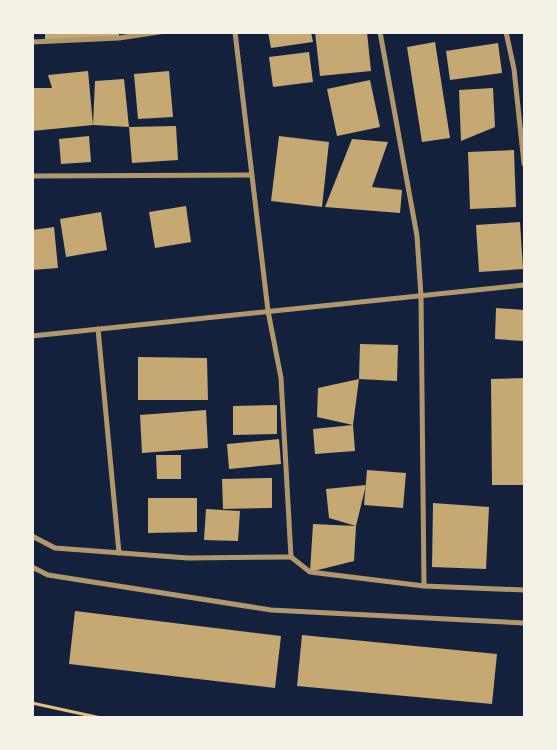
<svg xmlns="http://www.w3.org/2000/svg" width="557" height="750" font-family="Helvetica,sans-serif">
<rect width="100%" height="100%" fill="#14213d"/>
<g fill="#c6a872">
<polygon points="45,32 119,32 119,38 45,41"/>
<polygon points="268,32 311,32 313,42 271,48"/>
<polygon points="315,32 367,32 371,71 320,76"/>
<polygon points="435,42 450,138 422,142 407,47"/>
<polygon points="498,43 502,73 450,80 446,51"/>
<polygon points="309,52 313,82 273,87 269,57"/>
<polygon points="88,71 93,125 32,131 32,88 52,88 48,75"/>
<polygon points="169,71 173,117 138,119 134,74"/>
<polygon points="124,79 129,127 93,125 95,81"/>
<polygon points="370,80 380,127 337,136 327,89"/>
<polygon points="493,88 495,127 461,141 459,90"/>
<polygon points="176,126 178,160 132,163 129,127"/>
<polygon points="89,136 91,162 61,164 59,139"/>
<polygon points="279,136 329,142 322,207 271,201"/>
<polygon points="352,139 388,142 372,187 402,190 400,213 325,207"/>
<polygon points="514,150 516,207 470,209 468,152"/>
<polygon points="186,206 191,242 155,248 149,212"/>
<polygon points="101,212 107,250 66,257 60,219"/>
<polygon points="520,222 523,269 479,272 476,225"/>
<polygon points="54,227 58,268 32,270 32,230"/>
<polygon points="496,308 524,310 524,341 495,339"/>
<polygon points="360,344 398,345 397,381 359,379"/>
<polygon points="138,357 207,358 208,400 138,400"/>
<polygon points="524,378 524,485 492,485 491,379"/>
<polygon points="359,379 353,425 317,417 318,388"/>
<polygon points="277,405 277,434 233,435 233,406"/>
<polygon points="206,410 208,448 142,453 140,415"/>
<polygon points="353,425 355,451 315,454 313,429"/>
<polygon points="279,439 281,464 229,469 227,444"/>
<polygon points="156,455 181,455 181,479 157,479"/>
<polygon points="367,470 406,473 403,508 364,505"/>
<polygon points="272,478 272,508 223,509 222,479"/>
<polygon points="366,485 356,526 329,518 326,489"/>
<polygon points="148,498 197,498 197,532 148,533"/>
<polygon points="433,503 489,507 486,569 432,567"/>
<polygon points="206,509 240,511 238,541 204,540"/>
<polygon points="313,524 356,526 354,561 310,572"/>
<polygon points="75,611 281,636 275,688 69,664"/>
<polygon points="302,635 497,654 492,704 297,686"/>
</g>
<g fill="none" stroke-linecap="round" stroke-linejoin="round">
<polyline stroke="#e5c07b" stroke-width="3" points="32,703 101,718"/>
<g stroke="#b1986c" stroke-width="5">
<polyline points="235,32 268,311 281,378 291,557"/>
<polyline points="506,32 514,69 524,164"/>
<polyline points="32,42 119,38 159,32"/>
<polyline points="32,176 252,175"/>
<polyline points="98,329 119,553"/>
<polyline points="32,336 524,285"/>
<polyline points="32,536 55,548 188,558 291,557"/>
<polyline points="291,557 310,572 424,586 421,296 417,236 380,32"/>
<polyline points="32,567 48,575 271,610 524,623"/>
<polyline points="424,586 524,590"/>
</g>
</g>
<rect width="557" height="750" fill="none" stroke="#f6f1e7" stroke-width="68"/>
</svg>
